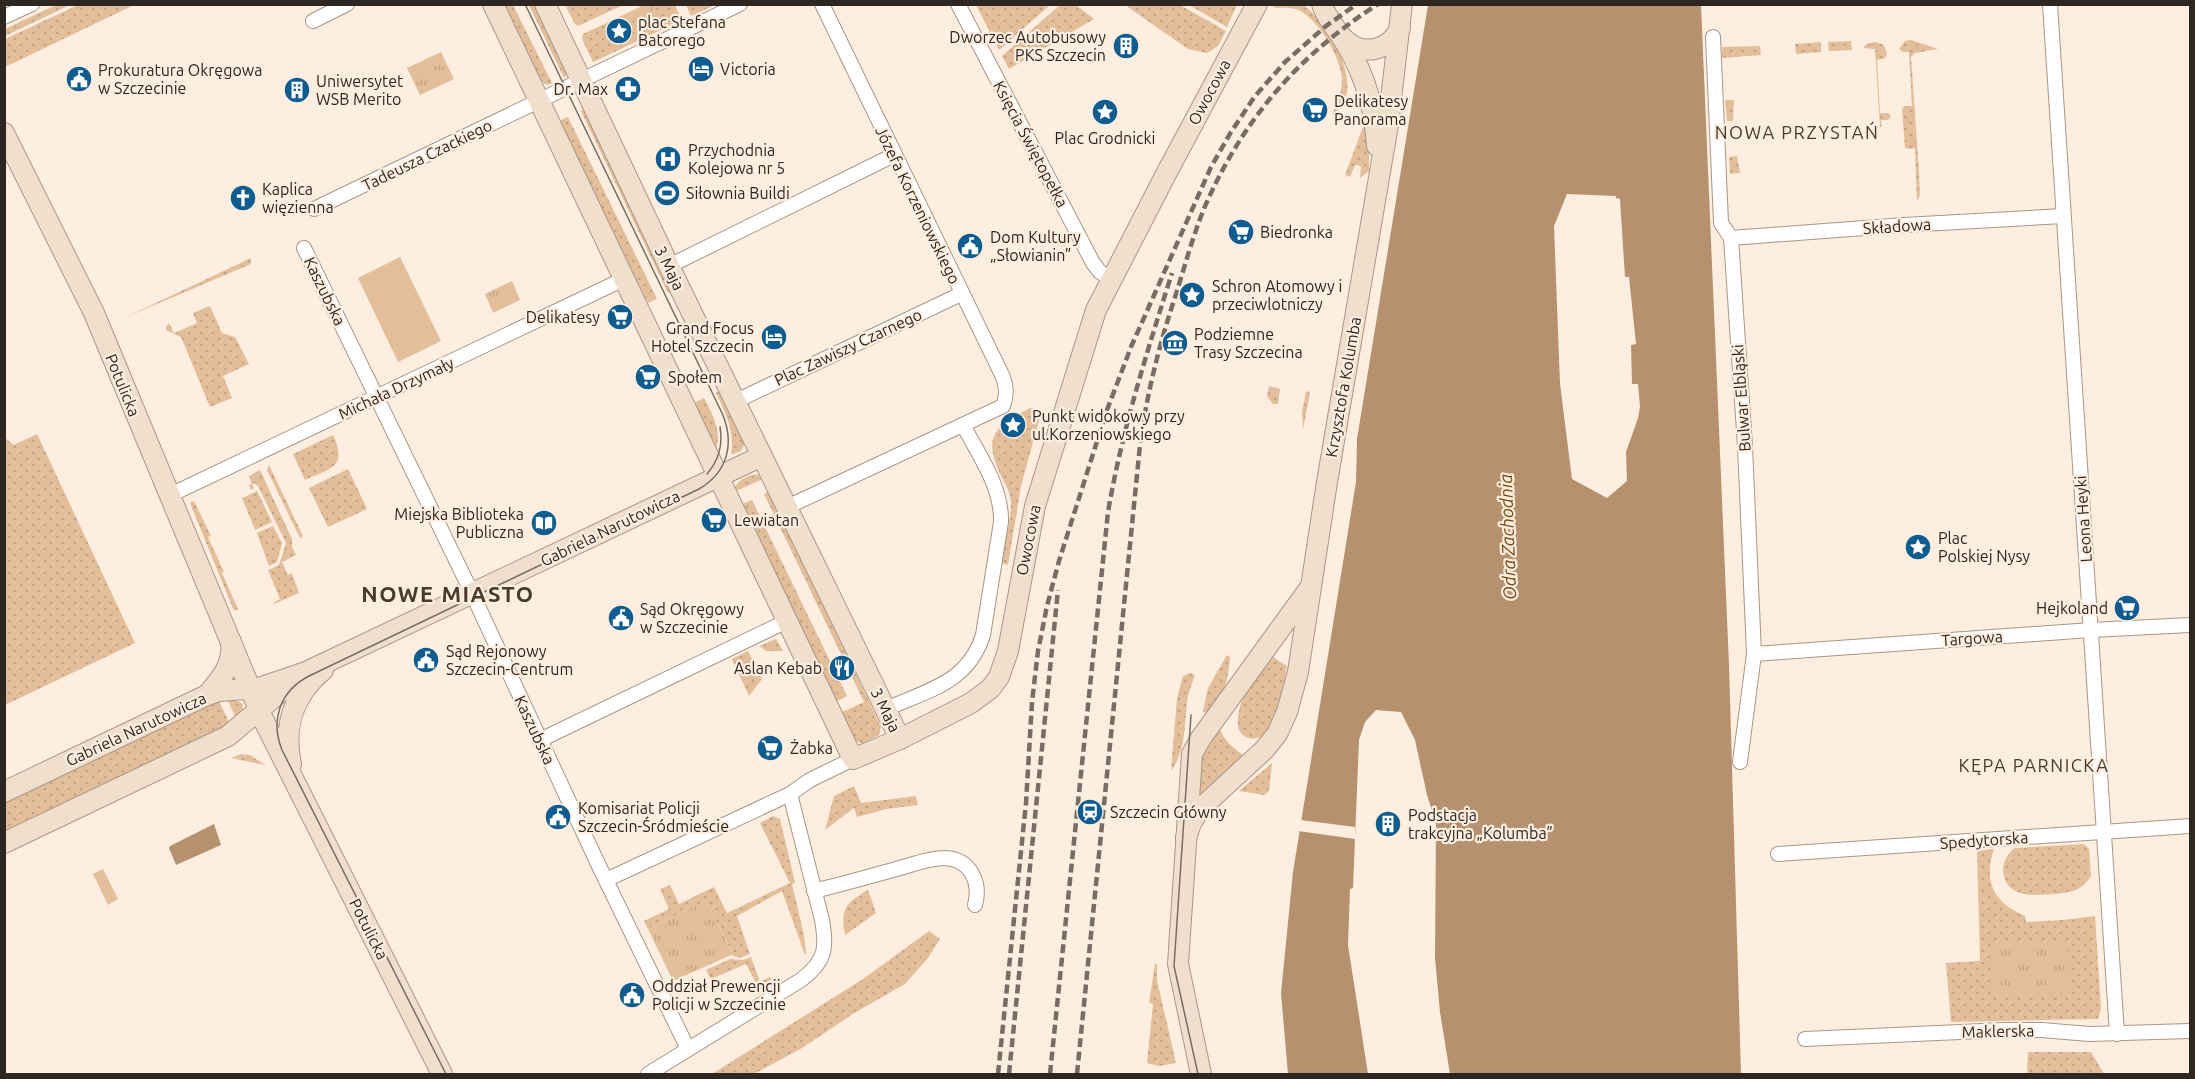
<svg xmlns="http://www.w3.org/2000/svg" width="2195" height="1079" font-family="Ubuntu,sans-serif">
<defs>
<pattern id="grass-dots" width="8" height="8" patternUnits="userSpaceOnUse" patternTransform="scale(1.5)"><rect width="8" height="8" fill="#e3be9b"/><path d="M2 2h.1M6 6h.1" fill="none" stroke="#c3a385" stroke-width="1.8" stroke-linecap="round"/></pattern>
<pattern id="park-tufts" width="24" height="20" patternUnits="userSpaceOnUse" patternTransform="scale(1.5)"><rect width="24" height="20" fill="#e3be9b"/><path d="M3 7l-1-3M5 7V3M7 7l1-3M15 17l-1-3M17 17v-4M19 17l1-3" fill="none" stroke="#c3a385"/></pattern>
</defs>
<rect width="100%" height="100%" fill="#fdeedf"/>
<g fill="url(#grass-dots)">
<polygon points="1061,4 1076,5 1094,19 1009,69 1002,56"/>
<path d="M1275,4L1305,6C1329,26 1370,91 1332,115C1337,103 1342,92 1342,79C1341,58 1318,18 1298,10C1291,7 1283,8 1275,8L1273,6Z"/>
<polygon points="56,5 70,5 5,36 5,29"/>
<polygon points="78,5 134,5 5,67 5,39"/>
<polygon points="504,5 513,5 552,83 548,85 540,81"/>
<polygon points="529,5 537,5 568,73 564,78"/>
<polygon points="565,5 623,5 578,26 575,24"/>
<polygon points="651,5 675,5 682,20 593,62 582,39 583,34 617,18 622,29 655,13"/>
<polygon points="686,5 715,5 691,16"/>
<polygon points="976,5 1050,5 999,50"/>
<polygon points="1125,5 1180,5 1226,31 1218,46 1207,53 1188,49"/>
<polygon points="1189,5 1237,5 1227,27"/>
<polygon points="1911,40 1938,49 1915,53 1911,57 1919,171 1920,195 1917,201 1915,148 1907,149 1905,147 1902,109 1904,106 1912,106 1909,52 1903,52 1899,49 1905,41"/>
<polygon points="1851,41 1852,50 1829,51 1828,42"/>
<polygon points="1821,42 1821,52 1796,54 1795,44"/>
<polygon points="1875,42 1884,45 1887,54 1885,58 1877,60 1880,113 1888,113 1891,116 1888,120 1881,120 1882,127 1880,127 1875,49 1863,48 1867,44"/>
<polygon points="1760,46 1761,55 1722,58 1722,47"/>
<polygon points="1725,100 1734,100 1733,121 1727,121"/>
<polygon points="586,108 673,291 668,293 581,111"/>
<polygon points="568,117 657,299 648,303 559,121"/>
<polygon points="1366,125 1369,140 1369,171 1360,178 1361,166 1355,165 1350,177 1345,175 1363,127"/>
<polygon points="1737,156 1740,173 1730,174 1729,157"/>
<polygon points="251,258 251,264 124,318"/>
<polygon points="210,306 222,333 235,337 249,364 223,376 232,398 210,407 181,337 166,330 166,327 169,323 174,333 197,323 193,313"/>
<polygon points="1269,386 1280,389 1278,404 1273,404 1267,396"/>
<path d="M721,390L745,443L741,451L731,455C735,431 726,414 716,393Z"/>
<polygon points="1309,391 1310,393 1303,429 1302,412 1306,392"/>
<path d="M704,398C712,413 722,432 716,448L694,403Z"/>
<path d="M1030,408H1034L1040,417L1021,486L1008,565L1001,563C1004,544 1011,522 1011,503C1011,493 1005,484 1001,476C982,435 995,427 1030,408Z"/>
<polygon points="37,434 135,643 5,705 5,438 14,445"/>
<path d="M333,435C348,467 331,468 305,480L293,454Z"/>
<polygon points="269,465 303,536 300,538 267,470"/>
<polygon points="348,469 367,509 328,527 309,488"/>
<polygon points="260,470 292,539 292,547 296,555 282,562 288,575 292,573 299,593 274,604 273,603 280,599 268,570 279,565 286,543 258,486 255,483 252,485 254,488 251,490 249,485 252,484 249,476"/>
<path d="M758,474L763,479L736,491L735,487C738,479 750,475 758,474Z"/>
<polygon points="257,491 272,522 255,530 242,498"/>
<polygon points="769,491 881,727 879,735 862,744 855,740 842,712 864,702 764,494"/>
<polygon points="752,500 847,696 837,701 742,504"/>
<polygon points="194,501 211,536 208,537 224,572 222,573 238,609 234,611 190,503"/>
<polygon points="273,526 282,543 277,562 269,566 257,533"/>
<polygon points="776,639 783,651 766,651 759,646"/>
<polygon points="748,651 762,679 749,696 732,659"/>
<path d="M1227,655L1230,657C1228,679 1225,702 1204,713L1203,711L1208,688Z"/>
<path d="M1273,657L1287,666C1283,688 1282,714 1267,732C1260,741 1244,741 1239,730C1236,723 1239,706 1243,698C1250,684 1263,670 1273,657Z"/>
<path d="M1190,673L1195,675C1192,684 1188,693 1187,703C1184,726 1186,751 1171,771L1177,698L1183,676Z"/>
<polygon points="218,699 230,724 5,834 5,799"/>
<polygon points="227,699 236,700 243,704 242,710 236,718"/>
<path d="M1218,730L1221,731C1226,744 1235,748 1244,756L1198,796C1199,762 1198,759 1218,730Z"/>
<polygon points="241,754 250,755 265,765 231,758"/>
<polygon points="1272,763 1269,791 1264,795 1239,791"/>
<polygon points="854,786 861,803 916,796 918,805 886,809 857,817 854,808 825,830 834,796"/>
<polygon points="773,816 780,819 795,883 792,884 804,935 806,953 805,955 782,891 737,916 750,954 739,958 731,955 673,981 732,952 706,901 648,929 644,921 669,909 660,889 670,885 679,904 714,887 727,913 790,883 760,823"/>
<path d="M2084,844L2089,849L2091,876C2086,883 2081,889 2073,891C2063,894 2029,897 2020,893C1999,886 1998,860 2015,848Z"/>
<path d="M1994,849C1983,882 1994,903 2025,916L2026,922L2063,920L2095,916L2101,1009L2098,1019L1951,1022L1946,963L1980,961L1977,851Z"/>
<path d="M868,890L876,913L845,935C840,908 846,903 868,890Z"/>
<polygon points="929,931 940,939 928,958 905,984 856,1012 802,1048 754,1074 712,1074 863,979"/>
<polygon points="751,957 760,982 770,977 772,979 758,987 746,964 711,979 706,970 730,959 743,960"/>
<polygon points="1155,964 1157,964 1157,980 1176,1063 1159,1066 1147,1063 1153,1004 1149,1003"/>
<polygon points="2028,1052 2091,1052 2104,1074 2027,1074"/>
</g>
<g fill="url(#park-tufts)">
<polygon points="646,4 651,5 655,13 622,29 617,18"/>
<polygon points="441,52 454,79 420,95 407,68"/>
<polygon points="512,281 520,300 493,313 485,294"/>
<polygon points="103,869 118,899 108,905 93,874"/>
<polygon points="706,901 732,953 673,981 648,929"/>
<polygon points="1992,943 2067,943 2069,993 1993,994"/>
</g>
<polygon fill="#e3be9b" points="400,257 441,341 398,362 358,278"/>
<g fill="#b5916f" fill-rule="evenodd">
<path d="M1428,5H1701L1729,665L1741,1074H1450L1440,1012L1435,958L1436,823L1427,795L1415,740L1401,712L1376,710L1365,722L1359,740L1353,888L1350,889L1348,945L1368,1074H1288L1281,993L1293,872L1356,482L1357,439ZM1567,194L1616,196V198L1620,199L1625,277H1629L1636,344L1631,345L1632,384H1638L1640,407L1638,418L1626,452L1627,481L1607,498L1572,479L1560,384L1554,226Z"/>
<polygon points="214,824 221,845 176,865 169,848 170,846"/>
</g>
<polygon fill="#fdeedf" points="1300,820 1355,827 1355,839 1298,831"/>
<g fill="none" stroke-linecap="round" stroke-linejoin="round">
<defs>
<g id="street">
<polyline points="958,4 1093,263 1100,272 1111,278"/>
<polyline points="2050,4 2117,1034"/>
<polyline points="4,17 32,4"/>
<polyline points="313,21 347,4"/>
<polyline points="1713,37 1721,223 1731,238 1745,446 1754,654 1740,762"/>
<polyline points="314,209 740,4"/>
<polyline points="1731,238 1904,225 2063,216"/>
<polyline points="304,248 471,591 599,866 688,1049"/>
<polyline points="669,266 894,155"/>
<polyline points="736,401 961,294"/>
<polyline points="168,496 624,279"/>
<path d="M787,507L1003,406C1007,396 1007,388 1003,377L822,4"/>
<polyline points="1754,654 2091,630 2190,625"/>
<path d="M886,709C928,690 968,683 983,635L1001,522C1002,487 979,455 963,425"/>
<polyline points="540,740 787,621"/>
<polyline points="1778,854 2190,826"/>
<polyline points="606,880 790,794 810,780 853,759"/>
<path d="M814,891C843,884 871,876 900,868C914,864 930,858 945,858C971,859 981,883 975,905"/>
<polyline points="1805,1039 2004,1030 2042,1030 2089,1034 2190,1031"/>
<path d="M648,1074L801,980C826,961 827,948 822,920L790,794"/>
</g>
<g id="secondary">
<polyline points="493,4 853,759 900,739 971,703 990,689 999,677 1008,651 1035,506 1096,310 1166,174 1257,4"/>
<polyline points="545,4 669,266 900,739"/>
<path d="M1322,4C1326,19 1339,31 1346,44C1365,75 1375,110 1377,146"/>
<path d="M1344,39C1362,57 1390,51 1400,28"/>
<polyline points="4,133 94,313 262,717 442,1074"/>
<path d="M207,695C221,679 234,664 231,642"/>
<path d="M291,764C283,726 293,695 323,670"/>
<polyline points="4,792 207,695 219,691 259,688 306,672 762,456"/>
<polyline points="1186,838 1191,823 1200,809 1264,750 1277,734 1287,712 1298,672 1327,482 1388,125 1402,4"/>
<polyline points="4,843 228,736 292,682"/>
<polyline points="1201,1074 1178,964 1192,754 1201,738 1309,589"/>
</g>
</defs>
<use href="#street" stroke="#a99686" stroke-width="16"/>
<use href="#secondary" stroke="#a99686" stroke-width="22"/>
<use href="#street" stroke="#fff" stroke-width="14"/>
<use href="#secondary" stroke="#f0dfcd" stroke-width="20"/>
<g stroke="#776d64" stroke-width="1.5">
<path d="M707,474C719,460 723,444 720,427"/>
<polyline points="1191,715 1174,966 1198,1074"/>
<path d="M446,1074L282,750C270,720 280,691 309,676L699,489C728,472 735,443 722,413L525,4"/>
</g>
<g stroke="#776d64" stroke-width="4.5" stroke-dasharray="9 4.5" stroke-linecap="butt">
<polyline points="998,1074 1026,803 1032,702 1038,651 1047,606 1059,561 1107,410 1131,347 1211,167 1231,132 1255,96 1285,62 1326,26 1357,4"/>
<polyline points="1009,1074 1058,590"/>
<path d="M1050,1074L1108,512C1122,430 1147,352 1172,273"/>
<path d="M1077,1074L1140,445C1147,392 1160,342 1177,291C1186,262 1194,232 1206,204C1244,118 1299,55 1378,4"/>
</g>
</g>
<defs>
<symbol id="sight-disc" viewBox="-11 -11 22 22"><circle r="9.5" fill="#0f5d90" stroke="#fdeedf"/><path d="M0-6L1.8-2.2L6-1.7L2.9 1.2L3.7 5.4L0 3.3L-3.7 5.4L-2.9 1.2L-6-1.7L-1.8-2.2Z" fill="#fff"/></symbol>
<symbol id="building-disc" viewBox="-11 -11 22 22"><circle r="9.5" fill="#0f5d90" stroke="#fdeedf"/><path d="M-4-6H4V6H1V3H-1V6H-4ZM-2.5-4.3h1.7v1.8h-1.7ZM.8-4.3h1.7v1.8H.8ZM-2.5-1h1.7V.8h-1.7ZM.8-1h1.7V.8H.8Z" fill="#fff"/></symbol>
<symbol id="hotel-disc" viewBox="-11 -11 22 22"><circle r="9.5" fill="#0f5d90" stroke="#fdeedf"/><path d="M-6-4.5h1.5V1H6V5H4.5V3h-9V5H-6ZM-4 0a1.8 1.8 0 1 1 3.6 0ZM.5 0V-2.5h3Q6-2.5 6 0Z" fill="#fff"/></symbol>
<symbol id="civic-disc" viewBox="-11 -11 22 22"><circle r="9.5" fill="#0f5d90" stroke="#fdeedf"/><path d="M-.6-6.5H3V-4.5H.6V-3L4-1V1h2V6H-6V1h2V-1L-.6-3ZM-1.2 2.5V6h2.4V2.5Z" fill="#fff"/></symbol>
<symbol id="pharmacy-disc" viewBox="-11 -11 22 22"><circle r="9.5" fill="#0f5d90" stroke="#fdeedf"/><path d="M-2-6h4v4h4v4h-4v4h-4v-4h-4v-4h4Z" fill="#fff"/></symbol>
<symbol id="supermarket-disc" viewBox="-11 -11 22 22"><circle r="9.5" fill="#0f5d90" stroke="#fdeedf"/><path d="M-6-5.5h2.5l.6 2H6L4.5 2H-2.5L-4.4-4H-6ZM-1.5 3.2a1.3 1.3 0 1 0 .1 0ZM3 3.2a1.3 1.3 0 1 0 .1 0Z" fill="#fff"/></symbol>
<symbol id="hospital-disc" viewBox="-11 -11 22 22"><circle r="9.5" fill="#0f5d90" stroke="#fdeedf"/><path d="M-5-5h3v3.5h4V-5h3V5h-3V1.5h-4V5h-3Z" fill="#fff"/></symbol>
<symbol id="stadium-disc" viewBox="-11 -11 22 22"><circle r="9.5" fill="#0f5d90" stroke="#fdeedf"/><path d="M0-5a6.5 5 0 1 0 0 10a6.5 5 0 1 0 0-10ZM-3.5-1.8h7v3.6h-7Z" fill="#fff"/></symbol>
<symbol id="church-disc" viewBox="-11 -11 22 22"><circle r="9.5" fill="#0f5d90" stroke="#fdeedf"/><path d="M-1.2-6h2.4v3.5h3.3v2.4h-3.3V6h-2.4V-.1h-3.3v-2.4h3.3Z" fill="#fff"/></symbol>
<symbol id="museum-disc" viewBox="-11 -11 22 22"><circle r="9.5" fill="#0f5d90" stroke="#fdeedf"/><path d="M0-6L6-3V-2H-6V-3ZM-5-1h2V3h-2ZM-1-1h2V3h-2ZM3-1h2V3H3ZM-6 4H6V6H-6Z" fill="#fff"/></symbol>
<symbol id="library-disc" viewBox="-11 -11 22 22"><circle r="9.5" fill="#0f5d90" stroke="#fdeedf"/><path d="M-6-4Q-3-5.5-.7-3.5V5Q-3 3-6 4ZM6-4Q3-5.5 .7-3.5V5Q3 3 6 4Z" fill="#fff"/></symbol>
<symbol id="restaurant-disc" viewBox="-11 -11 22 22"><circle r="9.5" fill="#0f5d90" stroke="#fdeedf"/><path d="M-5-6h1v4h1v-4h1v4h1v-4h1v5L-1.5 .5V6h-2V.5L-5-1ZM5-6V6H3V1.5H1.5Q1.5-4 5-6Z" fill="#fff"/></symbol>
<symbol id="station-disc" viewBox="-11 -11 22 22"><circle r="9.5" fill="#0f5d90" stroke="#fdeedf"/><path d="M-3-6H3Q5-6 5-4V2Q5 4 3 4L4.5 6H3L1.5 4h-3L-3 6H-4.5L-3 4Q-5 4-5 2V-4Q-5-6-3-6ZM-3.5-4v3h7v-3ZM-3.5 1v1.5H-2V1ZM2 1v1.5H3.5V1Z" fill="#fff"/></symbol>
</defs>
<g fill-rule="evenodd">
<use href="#sight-disc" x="604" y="16" width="30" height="30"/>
<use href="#building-disc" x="1111" y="31" width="30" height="30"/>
<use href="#hotel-disc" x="686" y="54" width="30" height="30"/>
<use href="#civic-disc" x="64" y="64" width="30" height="30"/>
<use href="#pharmacy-disc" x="613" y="74" width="30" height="30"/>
<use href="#building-disc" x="282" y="75" width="30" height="30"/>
<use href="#supermarket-disc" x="1300" y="95" width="30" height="30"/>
<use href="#sight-disc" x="1090" y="97" width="30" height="30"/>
<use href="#hospital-disc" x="653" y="144" width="30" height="30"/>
<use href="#stadium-disc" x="652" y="178" width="30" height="30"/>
<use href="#church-disc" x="228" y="183" width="30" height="30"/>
<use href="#supermarket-disc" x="1226" y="217" width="30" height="30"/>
<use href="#civic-disc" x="955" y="231" width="30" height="30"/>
<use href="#sight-disc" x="1177" y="280" width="30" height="30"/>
<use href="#supermarket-disc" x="605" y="302" width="30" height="30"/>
<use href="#hotel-disc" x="759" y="322" width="30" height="30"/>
<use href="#museum-disc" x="1160" y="328" width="30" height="30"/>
<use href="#supermarket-disc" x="633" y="362" width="30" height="30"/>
<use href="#sight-disc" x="998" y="410" width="30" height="30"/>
<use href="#supermarket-disc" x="699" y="505" width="30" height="30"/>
<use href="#library-disc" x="529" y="508" width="30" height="30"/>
<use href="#sight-disc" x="1903" y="532" width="30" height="30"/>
<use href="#supermarket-disc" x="2112" y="593" width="30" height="30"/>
<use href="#civic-disc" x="606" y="603" width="30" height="30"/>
<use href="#civic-disc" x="411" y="645" width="30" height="30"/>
<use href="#restaurant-disc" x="827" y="653" width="30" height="30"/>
<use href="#supermarket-disc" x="755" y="733" width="30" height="30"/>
<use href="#station-disc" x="1075" y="797" width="30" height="30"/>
<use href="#civic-disc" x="543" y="802" width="30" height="30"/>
<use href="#building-disc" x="1373" y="809" width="30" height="30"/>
<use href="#civic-disc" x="617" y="980" width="30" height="30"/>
</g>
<g text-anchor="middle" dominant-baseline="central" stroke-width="4.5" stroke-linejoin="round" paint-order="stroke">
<g font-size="16" fill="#2e2620" stroke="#fdeedf" text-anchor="start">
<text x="638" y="22">plac Stefana<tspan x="638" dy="18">Batorego</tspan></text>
<text x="1106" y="37" text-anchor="end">Dworzec Autobusowy<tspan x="1106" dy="18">PKS Szczecin</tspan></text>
<text x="720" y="69">Victoria</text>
<text x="98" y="70">Prokuratura Okręgowa<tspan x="98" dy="18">w Szczecinie</tspan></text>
<text x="316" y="81">Uniwersytet<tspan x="316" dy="18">WSB Merito</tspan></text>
<text x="608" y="89" text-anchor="end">Dr. Max</text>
<text x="1334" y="101">Delikatesy<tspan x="1334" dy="18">Panorama</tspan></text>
<text x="1105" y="138" text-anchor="middle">Plac Grodnicki</text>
<text x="688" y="150">Przychodnia<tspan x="688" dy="18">Kolejowa nr 5</tspan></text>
<text x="262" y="189">Kaplica<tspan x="262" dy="18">więzienna</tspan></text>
<text x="686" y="193">Siłownia Buildi</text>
<text x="1260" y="232">Biedronka</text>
<text x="990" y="237">Dom Kultury<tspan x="990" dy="18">„Słowianin”</tspan></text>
<text x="1212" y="286">Schron Atomowy i<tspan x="1212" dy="18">przeciwlotniczy</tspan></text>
<text x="600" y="317" text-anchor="end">Delikatesy</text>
<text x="754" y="328" text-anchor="end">Grand Focus<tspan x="754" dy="18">Hotel Szczecin</tspan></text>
<text x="1194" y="334">Podziemne<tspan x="1194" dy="18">Trasy Szczecina</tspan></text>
<text x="668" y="377">Społem</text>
<text x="1032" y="416">Punkt widokowy przy<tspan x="1032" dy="18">ul.Korzeniowskiego</tspan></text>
<text x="524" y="514" text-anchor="end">Miejska Biblioteka<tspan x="524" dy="18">Publiczna</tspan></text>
<text x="734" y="520">Lewiatan</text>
<text x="1938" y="538">Plac<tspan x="1938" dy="18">Polskiej Nysy</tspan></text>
<text x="2108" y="608" text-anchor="end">Hejkoland</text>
<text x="640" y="609">Sąd Okręgowy<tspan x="640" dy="18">w Szczecinie</tspan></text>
<text x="446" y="651">Sąd Rejonowy<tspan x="446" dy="18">Szczecin-Centrum</tspan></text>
<text x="822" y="668" text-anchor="end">Aslan Kebab</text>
<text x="790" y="748">Żabka</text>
<text x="578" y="808">Komisariat Policji<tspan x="578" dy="18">Szczecin-Śródmieście</tspan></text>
<text x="1110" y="812">Szczecin Główny</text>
<text x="1408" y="815">Podstacja<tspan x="1408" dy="18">trakcyjna „Kolumba”</tspan></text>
<text x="652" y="986">Oddział Prewencji<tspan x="652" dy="18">Policji w Szczecinie</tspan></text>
</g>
<g font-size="16" fill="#2e2620" stroke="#fdeedf">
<text transform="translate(1209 92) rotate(-62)">Owocowa</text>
<text transform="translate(1031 144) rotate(62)">Księcia Świętopełka</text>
<text transform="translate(427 155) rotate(-26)">Tadeusza Czackiego</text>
<text transform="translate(918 205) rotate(64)">Józefa Korzeniowskiego</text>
<text transform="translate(1897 226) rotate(-4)">Składowa</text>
<text transform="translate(670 268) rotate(64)">3 Maja</text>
<text transform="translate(325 291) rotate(64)">Kaszubska</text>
<text transform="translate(848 347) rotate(-25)">Plac Zawiszy Czarnego</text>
<text transform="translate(123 385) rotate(68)">Potulicka</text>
<text transform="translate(1343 387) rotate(-80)">Krzysztofa Kolumba</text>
<text transform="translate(396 388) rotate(-25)">Michała Drzymały</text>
<text transform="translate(1741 398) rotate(-94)">Bulwar Elbląski</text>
<text transform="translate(2083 519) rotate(-94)">Leona Heyki</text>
<text transform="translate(610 528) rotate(-26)">Gabriela Narutowicza</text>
<text transform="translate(1028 540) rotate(-79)">Owocowa</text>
<text transform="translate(1972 638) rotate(-4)">Targowa</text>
<text transform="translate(886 710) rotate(64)">3 Maja</text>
<text transform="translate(136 729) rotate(-25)">Gabriela Narutowicza</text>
<text transform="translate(535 730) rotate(65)">Kaszubska</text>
<text transform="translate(1984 840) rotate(-4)">Spedytorska</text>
<text transform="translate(369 929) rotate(63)">Potulicka</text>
<text transform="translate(1998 1031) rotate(-1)">Maklerska</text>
</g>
<g font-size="18" letter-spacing="1.5" fill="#4a3a2c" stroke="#fdeedf">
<text x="1797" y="132">NOWA PRZYSTAŃ</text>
<text x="2034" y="765">KĘPA PARNICKA</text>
</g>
<g font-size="18" font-style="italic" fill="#794910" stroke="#fdeedf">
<text transform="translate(1507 537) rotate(-92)">Odra Zachodnia</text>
</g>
<g font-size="22" font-weight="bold" letter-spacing="1.5" fill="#4a3a2c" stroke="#fdeedf">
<text x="448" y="593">NOWE MIASTO</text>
</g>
</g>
<rect width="2195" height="1079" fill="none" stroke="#2e2620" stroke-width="12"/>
</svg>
